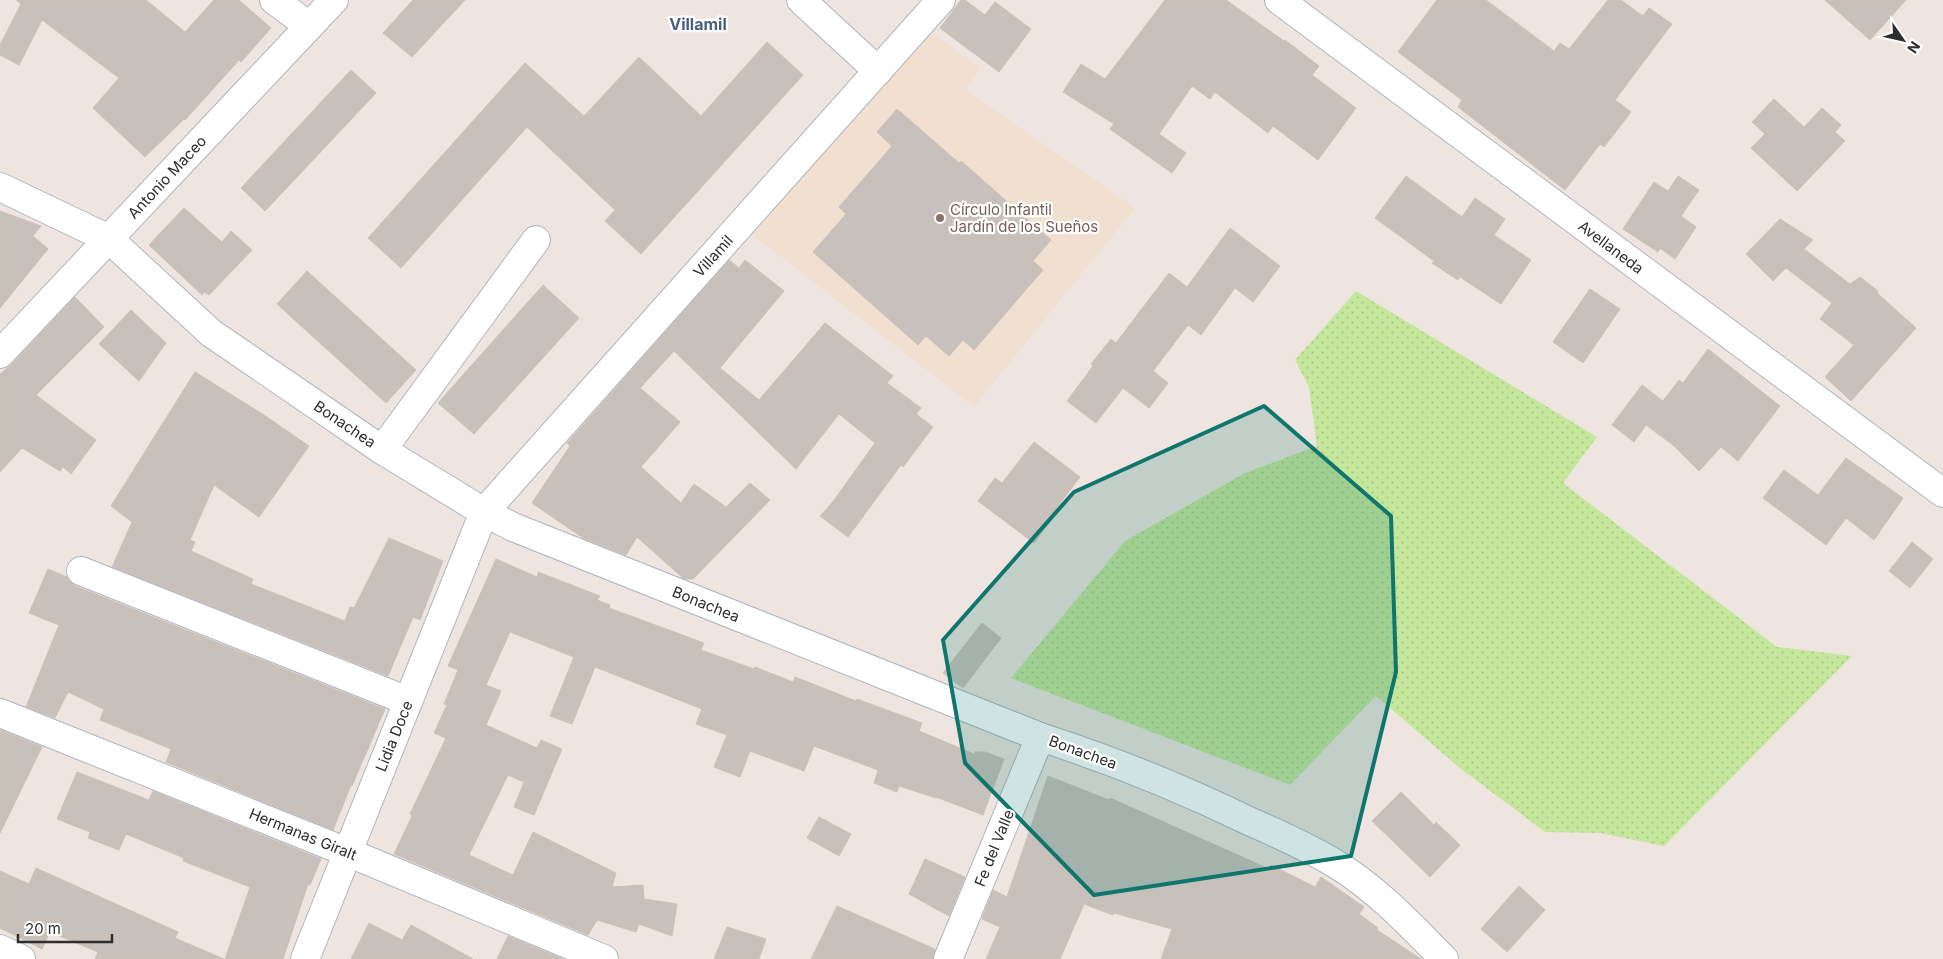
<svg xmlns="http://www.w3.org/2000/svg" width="1943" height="959" font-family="Inter,sans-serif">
<defs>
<pattern id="garden-dots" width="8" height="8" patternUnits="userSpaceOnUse" patternTransform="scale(1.25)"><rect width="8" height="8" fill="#c4e79b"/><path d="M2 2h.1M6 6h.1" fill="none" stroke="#a9c686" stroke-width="1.8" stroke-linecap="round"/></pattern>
</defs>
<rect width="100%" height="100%" fill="#efe5e0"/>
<polygon fill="#f1dfcf" points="923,26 980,68 966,90 1135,208 974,407 744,228"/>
<polygon fill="url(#garden-dots)" points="1356,291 1597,437 1563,483 1777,647 1852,656 1664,846 1600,833 1545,832 1461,769 1376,696 1290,785 1011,678 1125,541 1245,473 1317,446 1309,387 1295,360"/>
<g fill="#c8c1bb" stroke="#cbc1b9">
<polygon points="16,0 146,0 185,32 214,0 239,0 271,28 241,62 239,60 185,120 184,119 145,157 93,108 119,78 42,20 19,65 0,55 0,45 21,4"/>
<polygon points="413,0 465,0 412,57 383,33"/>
<polygon points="961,0 965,0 985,15 995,2 1031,29 999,72 940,28"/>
<polygon points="1165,0 1226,0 1284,41 1285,40 1319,66 1312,75 1356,108 1318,160 1273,126 1268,133 1215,92 1210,99 1192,86 1159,134 1186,153 1172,173 1110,129 1114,124 1063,92 1081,64 1105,79"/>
<polygon points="1437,0 1486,0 1554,51 1560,43 1569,49 1608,0 1621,0 1643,16 1649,8 1672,24 1615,100 1631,112 1604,147 1600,144 1565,190 1458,107 1462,100 1398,52"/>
<polygon points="1825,0 1906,0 1870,40"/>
<polygon points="767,42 803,75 641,254 605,221 615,210 527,127 401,268 368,238 525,63 584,116 639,57 701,116"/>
<polygon points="351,70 376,93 265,211 241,188"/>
<polygon points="1774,99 1804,127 1822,108 1841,125 1835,132 1845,141 1797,191 1751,148 1765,134 1752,122"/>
<polygon points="897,109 959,163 961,161 1051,240 1033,261 1043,270 974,350 963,340 949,356 926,336 918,345 813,252 846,214 839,207 892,146 877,132"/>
<polygon points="1406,176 1462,217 1475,198 1505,219 1494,235 1531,260 1501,304 1460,277 1458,280 1432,263 1434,261 1375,218"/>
<polygon points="1678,176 1699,190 1681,216 1696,227 1675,259 1660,248 1658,252 1623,229 1654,182 1668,191"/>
<polygon points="184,208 222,242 231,231 252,250 209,295 204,292 202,295 149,245"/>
<polygon points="0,211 41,226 33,236 48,249 0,308"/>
<polygon points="1780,219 1813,240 1804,249 1850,284 1860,277 1878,291 1877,293 1916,328 1851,401 1825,377 1854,345 1820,319 1832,303 1786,268 1773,281 1746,254"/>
<polygon points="1230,228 1280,266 1253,302 1235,288 1201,335 1188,325 1153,371 1168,383 1149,408 1123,388 1096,423 1067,401 1093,366 1091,364 1111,339 1116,343 1169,273 1187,287"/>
<polygon points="729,260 739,268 745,260 784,291 720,368 759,400 825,323 893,376 887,383 921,408 916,414 933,427 903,467 901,465 848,537 820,516 832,503 875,443 839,414 796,469 674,351 640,388 680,422 641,467 681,503 694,484 726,507 750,483 770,500 693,579 684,579 637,537 626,555 583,538 532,503 570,446 567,443"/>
<polygon points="307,271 416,370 386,403 277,304"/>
<polygon points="543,285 579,318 474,434 438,403"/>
<polygon points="1590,289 1620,309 1583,363 1553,342"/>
<polygon points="75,297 104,327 36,395 96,440 71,474 63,467 60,471 22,448 0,472 0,374 11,365"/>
<polygon points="131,310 166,343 139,381 99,344"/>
<polygon points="1708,349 1780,406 1738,461 1721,447 1699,471 1673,445 1646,425 1634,442 1612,425 1642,385 1663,401 1679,380 1683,383"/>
<polygon points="195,372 264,415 309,446 259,517 214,485 190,540 195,542 191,551 253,579 251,584 345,621 350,607 354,608 389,538 443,561 420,620 413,617 388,676 112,567 132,522 111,506"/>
<polygon points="1034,442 1080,477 1049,518 1051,520 1034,543 978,501 995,478 1002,483"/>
<polygon points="1846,458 1903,498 1874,540 1846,518 1826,545 1763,498 1784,470 1818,495"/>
<polygon points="1912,542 1933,559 1910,588 1889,571"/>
<polygon points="496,559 537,577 538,572 600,596 597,600 610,605 609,608 704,643 701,650 754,669 755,667 793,682 795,677 856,701 857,699 922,723 919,731 974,754 975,752 985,752 1004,759 983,815 936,797 936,798 899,786 897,792 874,783 878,770 814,746 804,771 750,751 740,777 714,767 727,735 696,724 702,709 595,667 572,724 550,716 574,657 510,632 486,685 501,691 486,725 537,748 541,740 562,749 534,815 514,807 524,782 508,775 469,855 513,875 533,832 616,873 612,887 643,885 644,899 677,904 672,936 639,924 636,932 597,920 588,935 394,854 412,816 410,814 446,738 434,733 447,705 444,704 458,670 448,666"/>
<polygon points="48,569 67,577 69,581 75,586 385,709 352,786 351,785 333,830 166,762 171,749 100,720 104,709 68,692 55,718 26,707 59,625 29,613"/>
<polygon points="982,623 1001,638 963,688 943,673"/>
<polygon points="0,730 42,747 0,833"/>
<polygon points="77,772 149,800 153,791 321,859 310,885 308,884 283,959 225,959 250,887 183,861 184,858 126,834 119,850 88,838 90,832 57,819"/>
<polygon points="1048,776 1109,800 1110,798 1269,869 1271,865 1315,887 1321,877 1364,907 1359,914 1378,928 1377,930 1421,959 1161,959 1172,929 1114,913 1113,915 1084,904 1060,959 986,959 1000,927 982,919 993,890 1007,897"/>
<polygon points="1401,792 1434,825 1436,822 1460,845 1430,877 1372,821"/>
<polygon points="819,817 851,834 839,856 807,838"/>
<polygon points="925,859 965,877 949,916 909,894"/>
<polygon points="36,868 178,932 175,938 224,959 95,959 98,952 50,932 42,949 0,928 0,871 29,884"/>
<polygon points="1519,886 1545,910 1507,952 1481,929"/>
<polygon points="837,906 935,949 933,959 811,959"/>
<polygon points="369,923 402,940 411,925 473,959 351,959"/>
<polygon points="727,927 766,939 759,959 714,959"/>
<polygon points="508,936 563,959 497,959"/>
</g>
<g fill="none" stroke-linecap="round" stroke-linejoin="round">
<defs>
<g id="minor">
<polyline points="274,0 309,26"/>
<polyline points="801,0 878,71"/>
<polyline points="1279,0 1943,493"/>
<path d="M0,187L109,239L211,333L382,450L484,512L513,527L1040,737C1112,760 1183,789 1251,822C1281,835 1312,849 1339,866C1379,891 1411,926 1444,959"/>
<polyline points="0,354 334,0"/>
<polyline points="382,450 536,240"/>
<polyline points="81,571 408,701"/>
<polyline points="0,713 347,852 604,959"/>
<polyline points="0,949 21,959"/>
<polyline points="305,959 484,512 941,0"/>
<polyline points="948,959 1040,737"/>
</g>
</defs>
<use href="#minor" stroke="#b0b5bd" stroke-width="30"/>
<use href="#minor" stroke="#fff" stroke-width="28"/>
</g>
<path fill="#0f766e" fill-opacity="0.2" stroke="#0f766e" stroke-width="4" stroke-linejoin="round" d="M1264,406L1391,516L1396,672L1351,856L1094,895L965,763L943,640L1074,492Z"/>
<circle fill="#8d6e63" stroke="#fff" stroke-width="2" cx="940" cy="218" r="5"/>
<g text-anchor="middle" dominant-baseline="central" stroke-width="4.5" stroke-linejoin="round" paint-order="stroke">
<g font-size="15" fill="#2d2d2d" stroke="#fff">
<text transform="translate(167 177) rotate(-47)">Antonio Maceo</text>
<text transform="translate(1611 247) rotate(37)">Avellaneda</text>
<text transform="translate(713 256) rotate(-48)">Villamil</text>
<text transform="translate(345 424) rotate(34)">Bonachea</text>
<text transform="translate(706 604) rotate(22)">Bonachea</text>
<text transform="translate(394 736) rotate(-68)">Lidia Doce</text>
<text transform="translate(1083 752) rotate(20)">Bonachea</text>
<text transform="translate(303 834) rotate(22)">Hermanas Giralt</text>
<text transform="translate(994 848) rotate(-68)">Fe del Valle</text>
</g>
<g font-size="15" fill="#785e54" stroke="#fff" text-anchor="start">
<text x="950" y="209">Círculo Infantil<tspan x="950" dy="17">Jardín de los Sueños</tspan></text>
</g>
<g font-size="16" font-weight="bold" fill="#4b5f81" stroke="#fff">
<text x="698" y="24">Villamil</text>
</g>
</g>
<g transform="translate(1903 40) rotate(124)" stroke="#ffffff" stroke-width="4" paint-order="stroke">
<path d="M0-4L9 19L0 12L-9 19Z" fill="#2d2d2d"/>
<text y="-8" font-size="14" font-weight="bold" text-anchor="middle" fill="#2d2d2d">N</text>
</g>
<path d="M18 934v8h94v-8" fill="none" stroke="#2d2d2d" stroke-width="2.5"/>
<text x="25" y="934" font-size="15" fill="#2d2d2d" stroke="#ffffff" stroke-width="4" paint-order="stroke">20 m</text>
</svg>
